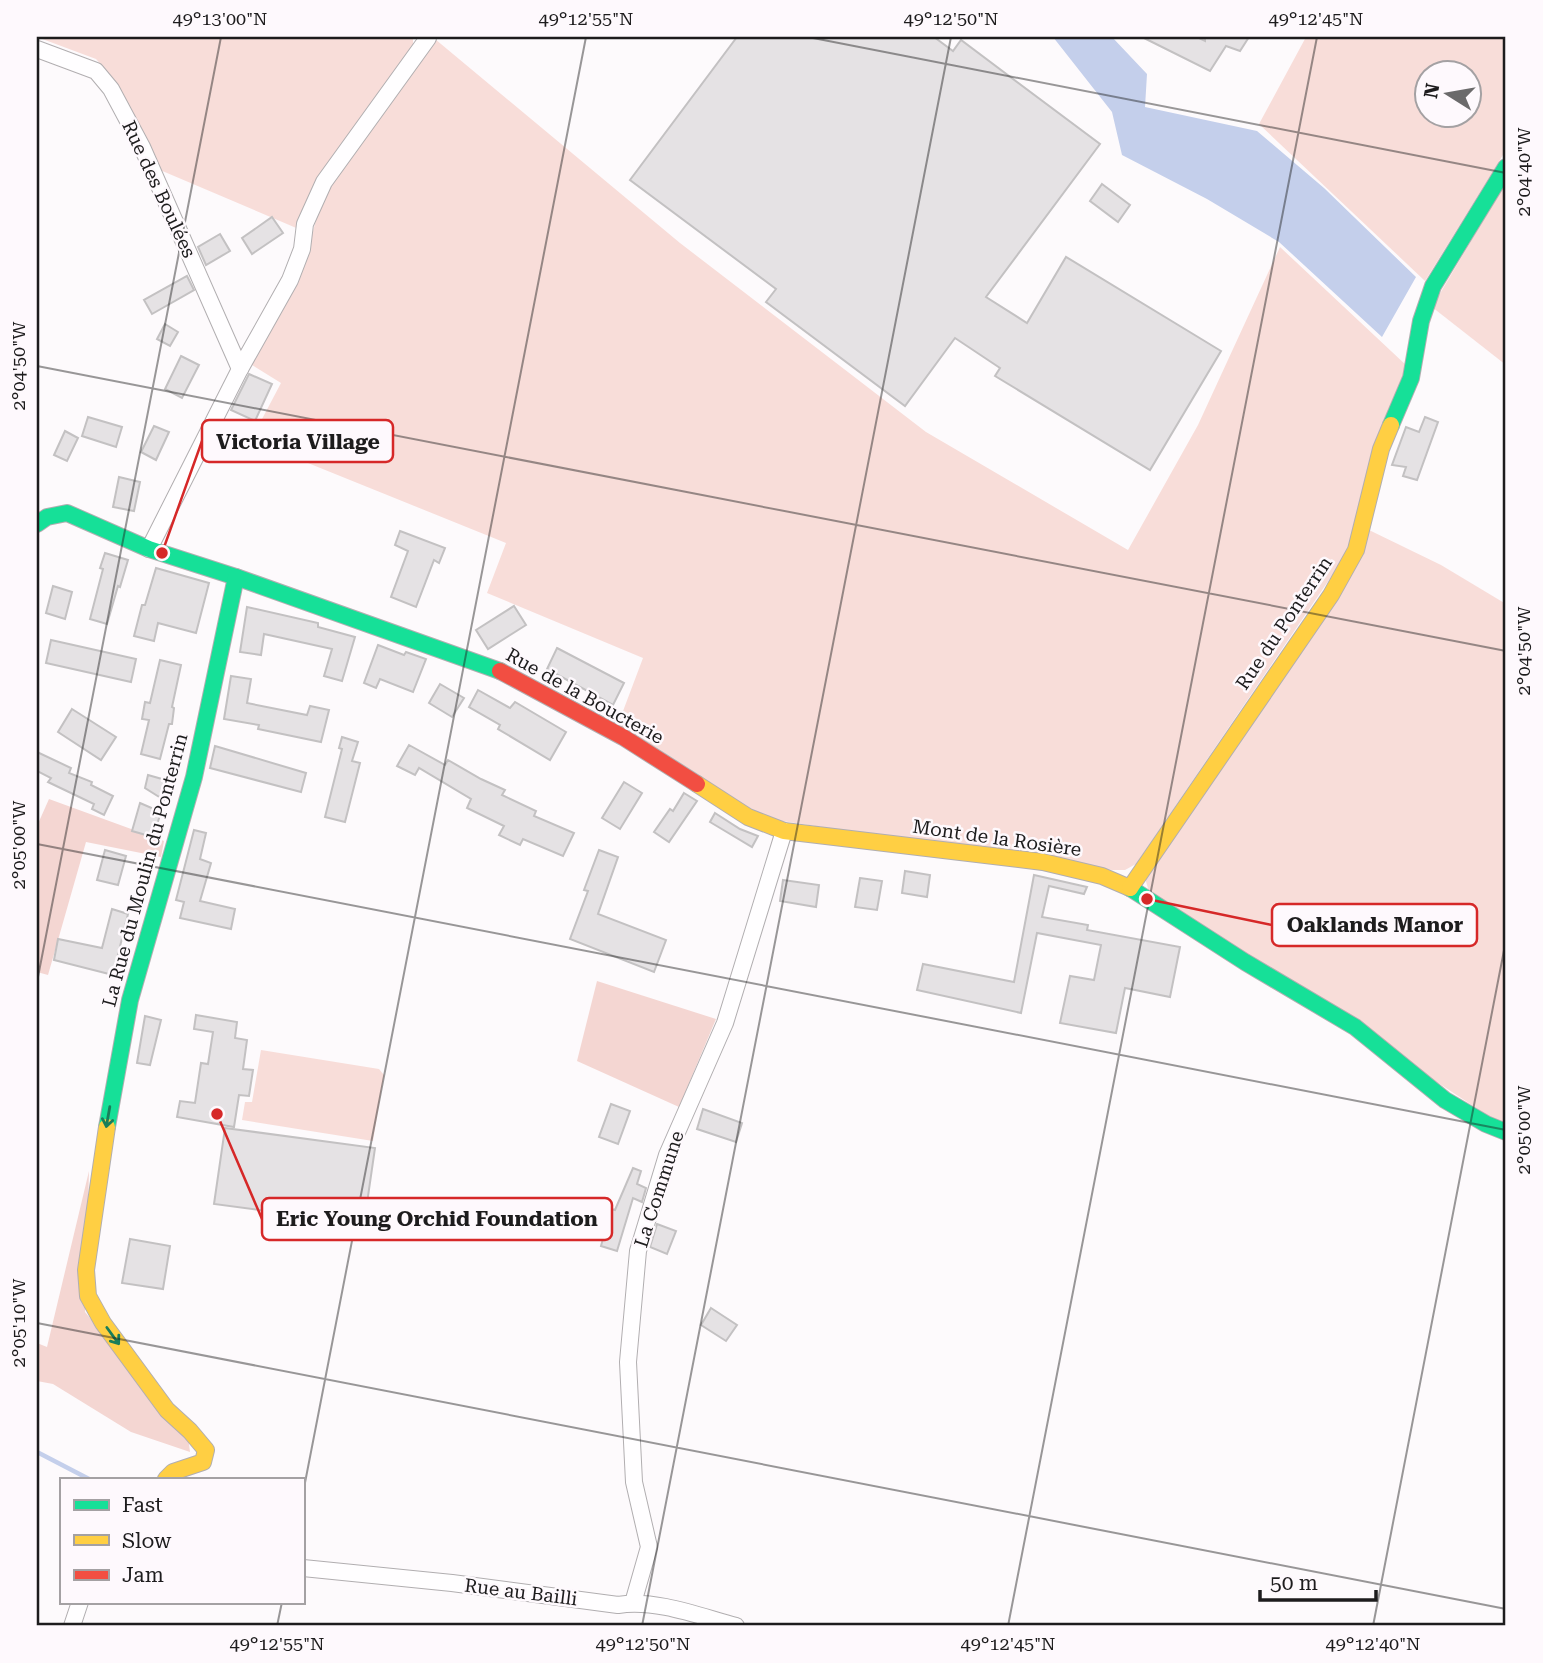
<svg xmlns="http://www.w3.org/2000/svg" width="1543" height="1663" font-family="'Roboto Serif',serif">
<rect width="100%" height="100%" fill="#fdfafc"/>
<g fill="#f8ddd9" fill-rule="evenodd">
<polygon points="37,37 413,37 413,49 301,230 160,170 113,78 96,59"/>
<path d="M1306,37H1506V150L1425,281L1259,124ZM1428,74H1470V116H1428Z"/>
<polygon points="435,39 680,243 926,432 1128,550 1198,425 1280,247 1407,366 1348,552 1136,864 1125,870 1112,870 775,820 737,803 617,727 643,658 487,593 506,543 251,440 281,383 249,363 302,270 322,199 333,178"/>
<polygon points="1506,182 1506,365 1432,307"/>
<polygon points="1369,530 1441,565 1506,604 1506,1125 1496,1121 1149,892 1145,878"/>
<polygon points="261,1050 379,1069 384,1075 373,1141 242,1120 245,1102 252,1102"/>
</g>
<g fill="#f4d6d2">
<polygon points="49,799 164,841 161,857 86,842 48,975 37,972 37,826"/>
<polygon points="597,981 716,1019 679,1107 577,1061"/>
<polygon points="89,1171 85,1312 188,1436 190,1452 131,1432 53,1384 37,1381 37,1343 47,1347"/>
</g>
<polygon fill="#c4cfeb" points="1053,37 1112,37 1147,74 1145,107 1257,131 1324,188 1416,277 1382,337 1279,242 1207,199 1122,155 1112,112"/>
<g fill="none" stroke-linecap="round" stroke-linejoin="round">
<polyline stroke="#c4cfeb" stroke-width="4.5" points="37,1452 89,1479"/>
</g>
<g fill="#e5e2e4" stroke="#c3c1c2" stroke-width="2">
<polygon points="737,37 934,37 953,51 961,40 1100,144 986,297 1027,323 1066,257 1221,351 1150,470 995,376 1000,368 955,338 905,406 766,302 776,289 630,180"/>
<polygon points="1142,37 1197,37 1205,41 1205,37 1249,37 1240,51 1226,46 1210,71"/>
<polygon points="1102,184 1130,205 1118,222 1090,201"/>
<polygon points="272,217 283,233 252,254 242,238"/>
<polygon points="220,234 230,251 206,265 198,247"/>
<polygon points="187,276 194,290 152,314 144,300"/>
<polygon points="165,324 178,332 170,346 157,339"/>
<polygon points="181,356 199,365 182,398 165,389"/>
<polygon points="249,374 272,384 255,421 231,410"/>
<polygon points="88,417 122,427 116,447 82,436"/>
<polygon points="1425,417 1438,422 1417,480 1403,476 1406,467 1392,465 1406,427 1419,432"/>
<polygon points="154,426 169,432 156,460 141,452"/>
<polygon points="65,431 78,438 67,461 54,455"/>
<polygon points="119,477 140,482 134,511 113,507"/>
<polygon points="400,531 445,548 439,563 434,560 416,607 391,597 408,551 395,545"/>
<polygon points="105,553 128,560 120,587 118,586 107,624 90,619 103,569 100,568"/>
<polygon points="156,568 209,583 196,633 158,623 154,641 134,636 142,605 145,605"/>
<polygon points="53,586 72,592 65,619 46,613"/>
<polygon points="514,606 526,625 488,649 476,630"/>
<polygon points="247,607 318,623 318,627 355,637 342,681 324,676 332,649 264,634 261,655 240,652"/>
<polygon points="51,640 136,659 131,682 46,663"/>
<polygon points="378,645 404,655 406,652 426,659 413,692 380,679 376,688 364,683"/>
<polygon points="557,648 624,683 613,705 547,669"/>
<polygon points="160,660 181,665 172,707 174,708 172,724 169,724 160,759 141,754 149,720 142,719 145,702 150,703"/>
<polygon points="231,676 251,679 247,703 307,715 310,706 329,710 321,742 258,729 259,725 224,719"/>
<polygon points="440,684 464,698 452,717 429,703"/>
<polygon points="478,690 510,708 515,702 566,732 550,760 498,729 500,725 469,707"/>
<polygon points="72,709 116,737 101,760 58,732"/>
<polygon points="342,737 358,742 352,761 360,763 345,822 325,817 342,749 339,748"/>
<polygon points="409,745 445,765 448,760 481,779 505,790 502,795 536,811 534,816 574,833 563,856 523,839 520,845 499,835 504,826 467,808 471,799 419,768 415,775 397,766"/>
<polygon points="215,746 306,773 301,792 210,768"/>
<polygon points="37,752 71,768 69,773 92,782 91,785 113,796 104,815 92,809 94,804 48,782 51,778 37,771"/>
<polygon points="148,775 169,781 164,800 145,788"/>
<polygon points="624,782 642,793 620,829 602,818"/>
<polygon points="684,793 697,801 669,842 654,832 670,809 673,811"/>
<polygon points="140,803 161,812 153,837 132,831"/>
<polygon points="715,813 740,829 758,836 752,847 710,822"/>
<polygon points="194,830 206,833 200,859 211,863 200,901 235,909 231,929 180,918 184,902 176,900"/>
<polygon points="105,850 126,856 118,885 97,880"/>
<polygon points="599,850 618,857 598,914 666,940 654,972 570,939 588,891 584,890"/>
<polygon points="905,871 930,875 927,897 902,893"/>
<polygon points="1034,875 1087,887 1084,894 1049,886 1042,917 1088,925 1087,930 1180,947 1170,997 1125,988 1116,1033 1060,1023 1070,976 1094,980 1101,945 1037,933 1021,1013 917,990 923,964 1014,982"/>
<polygon points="860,878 882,881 877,910 855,907"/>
<polygon points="783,880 819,885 816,907 780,901"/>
<polygon points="112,909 128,914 113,975 54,960 58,939 102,948"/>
<polygon points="196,1015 237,1022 235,1038 247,1040 243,1069 253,1070 249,1096 239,1095 234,1127 177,1117 180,1101 195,1103 201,1063 208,1064 213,1032 194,1029"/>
<polygon points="145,1016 161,1020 150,1065 137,1063"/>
<polygon points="611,1104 630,1111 618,1144 599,1137"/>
<polygon points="703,1109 742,1123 736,1142 697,1129"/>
<polygon points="225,1128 375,1148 364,1224 214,1204"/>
<polygon points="633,1168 641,1171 637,1184 646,1188 642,1202 633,1198 617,1251 601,1246 611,1209 615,1210"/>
<polygon points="657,1224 676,1231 667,1254 650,1247"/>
<polygon points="130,1239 170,1246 163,1289 122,1283"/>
<polygon points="711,1308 737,1325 726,1341 701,1325"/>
</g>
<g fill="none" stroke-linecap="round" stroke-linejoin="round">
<defs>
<g id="street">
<polyline points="37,49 96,71 111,89 142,147 240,369"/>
<polyline points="149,549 240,369 290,280 302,249 305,224 324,182 428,38 426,37"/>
<path d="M303,1568L452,1583L618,1605C656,1599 699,1616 736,1626"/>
<polyline points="633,1603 649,1547 634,1482 628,1362 638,1251 667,1155 725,1023 784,831"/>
<polyline points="72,1626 80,1602"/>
</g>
<g id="fast">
<polyline points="1391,425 1411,378 1421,321 1433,286 1506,167"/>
<polyline points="37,524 47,517 67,513 149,549 236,577 500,671"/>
<polyline points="1130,888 1245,962 1355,1027 1445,1100 1486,1124 1506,1132"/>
<polyline points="107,1127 130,1000 194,777 236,577"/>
</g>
<g id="slow">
<polyline points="697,784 748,817 784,831 1043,862 1102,876 1130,888"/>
<polyline points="1130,888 1331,595 1356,550 1381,449 1391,425"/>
<polyline points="107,1127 86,1270 88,1296 103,1323 167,1410 190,1431 206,1450 203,1462 173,1472 166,1479"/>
</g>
<polyline id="jam" points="500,671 623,737 697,784"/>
</defs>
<use href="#street" stroke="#b1aeb0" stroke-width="18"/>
<use href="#fast" stroke="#b1aeb0" stroke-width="18"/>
<use href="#slow" stroke="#b1aeb0" stroke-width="18"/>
<use href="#jam" stroke="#b1aeb0" stroke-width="18"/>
<use href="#street" stroke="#fffeff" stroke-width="16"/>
<use href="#fast" stroke="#16e098" stroke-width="16"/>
<use href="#slow" stroke="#ffcf43" stroke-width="16"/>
<use href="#jam" stroke="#f24e42" stroke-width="16"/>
</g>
<defs><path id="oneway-shaft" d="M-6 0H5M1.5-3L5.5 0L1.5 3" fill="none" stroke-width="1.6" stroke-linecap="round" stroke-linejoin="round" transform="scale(1.75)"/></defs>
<g stroke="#1a7e5a">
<use href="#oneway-shaft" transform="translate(108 1117) rotate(100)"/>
<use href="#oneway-shaft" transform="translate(113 1336) rotate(54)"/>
</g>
<path fill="none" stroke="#1d1c1d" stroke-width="2" stroke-opacity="0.45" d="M808,37L1506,173M37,366L1506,651M37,844L1506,1130M37,982L221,37M37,1323L1506,1609M303,1493L586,37M277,1626L282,1602M642,1626L951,37M1008,1626L1317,37M1373,1626L1506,940"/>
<g text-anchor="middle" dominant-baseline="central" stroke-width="5" stroke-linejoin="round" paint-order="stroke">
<g font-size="19" fill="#1d1c1d" stroke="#fef9fd">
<text transform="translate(159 189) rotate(65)">Rue des Boulées</text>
<text transform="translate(1284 623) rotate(-56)">Rue du Ponterrin</text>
<text transform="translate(585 696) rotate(29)">Rue de la Boucterie</text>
<text transform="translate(997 838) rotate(8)">Mont de la Rosière</text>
<text transform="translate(145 870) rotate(-75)">La Rue du Moulin du Ponterrin</text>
<text transform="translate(659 1189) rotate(-72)">La Commune</text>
<text transform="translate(521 1592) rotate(7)">Rue au Bailli</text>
</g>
</g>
<path fill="none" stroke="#d62828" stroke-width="2.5" d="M162 553L202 441M1147 899L1272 925M217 1114L262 1219"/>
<g fill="#d62828" stroke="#fef9fd" stroke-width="2.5">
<circle cx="162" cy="553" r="7"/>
<circle cx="1147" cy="899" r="7"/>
<circle cx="217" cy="1114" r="7"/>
</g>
<g fill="#fef9fd" stroke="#d62828" stroke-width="2.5">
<rect x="202" y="420" width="191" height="42" rx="7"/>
<rect x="1272" y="904" width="205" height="42" rx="7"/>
<rect x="262" y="1198" width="350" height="42" rx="7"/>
</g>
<g font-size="21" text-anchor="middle" font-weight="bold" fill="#1d1c1d">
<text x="298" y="449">Victoria Village</text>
<text x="1375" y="932">Oaklands Manor</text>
<text x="437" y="1226">Eric Young Orchid Foundation</text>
</g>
<rect width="1543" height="1663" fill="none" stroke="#fef9fd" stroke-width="77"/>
<rect x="60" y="1478" width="245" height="126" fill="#fef9fd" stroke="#a4a1a3" stroke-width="2"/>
<rect x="74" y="1500" width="35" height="10" fill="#16e098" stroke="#a4a1a3" stroke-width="2"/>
<text x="122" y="1512" font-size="21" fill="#1d1c1d">Fast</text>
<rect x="74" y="1535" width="35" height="10" fill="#ffcf43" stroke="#a4a1a3" stroke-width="2"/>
<text x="122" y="1548" font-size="21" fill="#1d1c1d">Slow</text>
<rect x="74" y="1570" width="35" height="10" fill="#f24e42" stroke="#a4a1a3" stroke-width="2"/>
<text x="122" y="1582" font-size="21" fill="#1d1c1d">Jam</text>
<g transform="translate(1448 94) rotate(281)"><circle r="33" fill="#fef9fd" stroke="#a4a1a3" stroke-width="2"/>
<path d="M0-5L12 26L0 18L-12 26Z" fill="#6b6a6b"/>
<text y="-10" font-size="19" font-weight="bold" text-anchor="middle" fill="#1d1c1d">N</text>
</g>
<path d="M1260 1590v10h116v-10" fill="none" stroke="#1d1c1d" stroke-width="3.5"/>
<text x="1270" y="1590" font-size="21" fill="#1d1c1d" stroke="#fef9fd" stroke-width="5" paint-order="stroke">50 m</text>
<rect x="38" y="38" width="1466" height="1586" fill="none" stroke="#1d1c1d" stroke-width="2.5"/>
<g font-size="18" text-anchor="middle" fill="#1d1c1d">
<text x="220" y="25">49°13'00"N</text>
<text x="586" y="25">49°12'55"N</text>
<text x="951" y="25">49°12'50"N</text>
<text x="1316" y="25">49°12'45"N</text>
<text transform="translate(1524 172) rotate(-90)" y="6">2°04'40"W</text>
<text transform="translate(19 366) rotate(-90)" y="6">2°04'50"W</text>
<text transform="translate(1524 651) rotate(-90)" y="6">2°04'50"W</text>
<text transform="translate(19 845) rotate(-90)" y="6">2°05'00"W</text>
<text transform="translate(1524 1130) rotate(-90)" y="6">2°05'00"W</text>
<text transform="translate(19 1323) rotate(-90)" y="6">2°05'10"W</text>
<text x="277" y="1650">49°12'55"N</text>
<text x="643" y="1650">49°12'50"N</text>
<text x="1008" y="1650">49°12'45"N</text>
<text x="1373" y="1650">49°12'40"N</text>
</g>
</svg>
